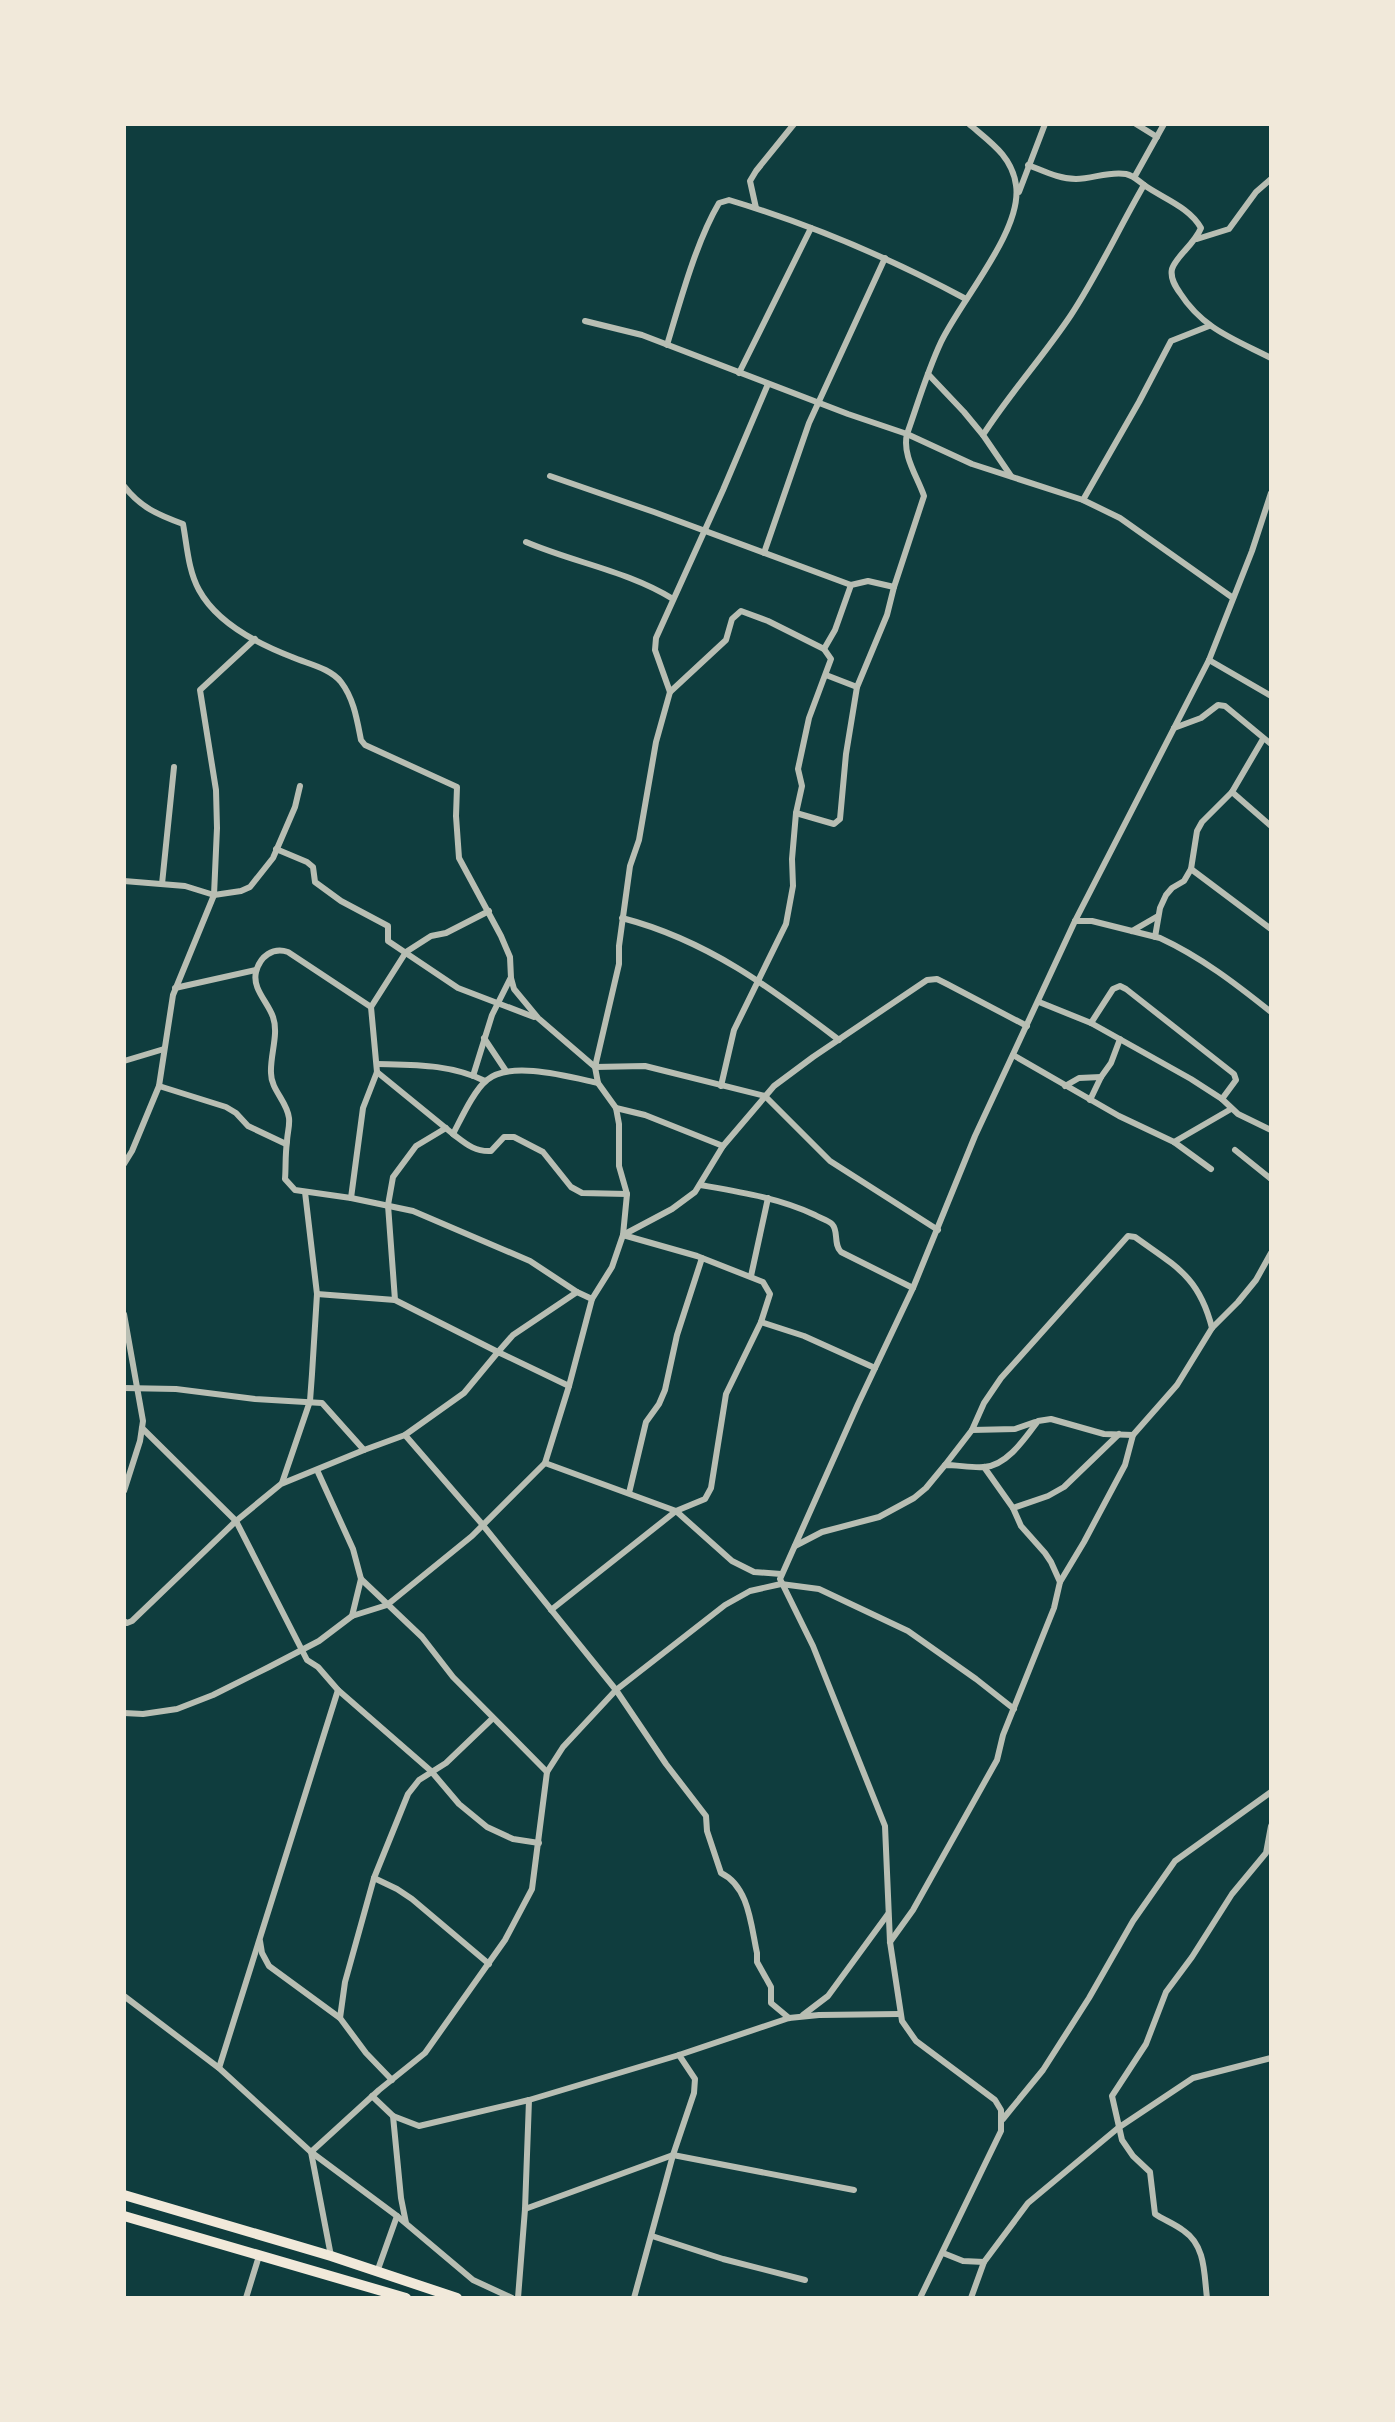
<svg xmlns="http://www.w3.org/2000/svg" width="1395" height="2422" font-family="'PT Serif',serif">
<rect width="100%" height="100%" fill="#0f3d3e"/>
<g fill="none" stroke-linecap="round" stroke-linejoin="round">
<g stroke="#b8beb3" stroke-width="6">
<path d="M969,124C990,142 1012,156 1016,185C1023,230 961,300 941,342C927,372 918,403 907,434L972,464L1083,500L1120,518L1233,598"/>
<polyline points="1136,124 1157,137"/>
<path d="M1028,165C1044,171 1059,179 1076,179C1093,179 1108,171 1126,174C1135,176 1139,182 1147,187C1165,199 1190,208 1201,228C1194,245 1176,256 1172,269C1170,278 1175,286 1180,293C1203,329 1234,339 1271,358"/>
<polyline points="1135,176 1164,124"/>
<polyline points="1019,192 1045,124"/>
<polyline points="756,208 750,181 756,171 794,124"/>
<polyline points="1197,239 1229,229 1256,192 1271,179"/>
<path d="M585,321L642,335L848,414L907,434C902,455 917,476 924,496L894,587L868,581L851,585L835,630L824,649L768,621L741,611L732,619L726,640L670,692"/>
<path d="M667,345C680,302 696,242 719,203L729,200C812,225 890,258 966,299"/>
<polyline points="739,373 811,228"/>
<polyline points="928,374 964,412 983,435"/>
<polyline points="768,384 723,490 656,638 655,650 670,692 656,742 639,840 630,866 619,946 619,964 595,1067 645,1066 765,1096 830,1161 938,1230"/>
<polyline points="550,476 654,512 851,585"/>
<path d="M1011,476L983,435C1010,393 1043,357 1071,315C1098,274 1119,228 1144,185"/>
<path d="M124,486C140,507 158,515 183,524C187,545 188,570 199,590C217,623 258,644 292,657C308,664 330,668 341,682C354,699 357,720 361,740L365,745L457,787L456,816L459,858L501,936L510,957L511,978L514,989L538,1018L595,1067L598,1083L616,1108L619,1124V1166L627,1194L623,1235L697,1256L763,1282L770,1294L761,1322L726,1394L711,1488L705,1499L676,1511L551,1610"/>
<polyline points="1083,500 1139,402 1171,341 1209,326"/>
<path d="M526,542C575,563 628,571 673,599"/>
<polyline points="764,553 809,423 885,258"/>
<polyline points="1209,660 1271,696"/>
<polyline points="826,675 857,687"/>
<polyline points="1174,728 1201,718 1218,705 1225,706 1271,744"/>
<polyline points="1232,792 1271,826"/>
<polyline points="796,813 834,824 840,819 846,754 857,687 887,615 894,587"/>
<polyline points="276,849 307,862 313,867 315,882 341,901 388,926 388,941 458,988 534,1017"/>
<polyline points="1191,869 1271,929"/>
<polyline points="124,881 185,886 214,895 241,891 250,887 273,858 295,807 300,786"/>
<polyline points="162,884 174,767"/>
<path d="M622,918C707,940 771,988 839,1040"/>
<path d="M1075,921H1092L1160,938C1201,957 1236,984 1271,1012"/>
<polyline points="1132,931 1158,916"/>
<polyline points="1155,937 1160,908 1166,895 1172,888 1184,881 1191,869 1197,831 1202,822 1232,792 1263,739"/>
<polyline points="175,988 256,970"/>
<polyline points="1039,1002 1091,1023 1191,1079 1222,1099 1238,1114 1271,1130"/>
<path d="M371,1007L288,952C273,947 260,956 256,972C252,989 268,1002 273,1017C279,1034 270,1055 271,1073C271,1090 287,1101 289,1118C290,1126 287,1134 287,1142C285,1155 286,1167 285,1179L295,1190L351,1198L413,1211L530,1261L577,1292"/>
<polyline points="1091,1023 1113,989 1120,986 1126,989 1234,1074 1236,1080 1222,1099"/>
<polyline points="484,1038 506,1071"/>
<polyline points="1013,1055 1119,1116 1174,1142 1211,1169"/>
<polyline points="124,1061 164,1049"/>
<path d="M377,1064C415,1065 450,1064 485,1081"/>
<path d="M377,1072L453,1134C461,1119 474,1090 487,1080C510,1060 570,1077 598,1083"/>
<polyline points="473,1076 492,1015 510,979"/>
<polyline points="159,1086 226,1107 236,1113 248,1126 286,1144"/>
<polyline points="721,1086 734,1030 786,924 793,886 792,859 796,813 802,786 798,769 809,718 831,659 824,649"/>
<polyline points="1065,1086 1079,1078 1101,1077"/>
<polyline points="1090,1100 1101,1077 1111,1063 1120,1039"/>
<polyline points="616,1108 645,1115 723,1146"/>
<path d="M453,1134C465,1143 474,1152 491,1151L504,1137H514L543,1152L571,1187L582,1193L627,1194"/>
<polyline points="1174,1142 1231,1109"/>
<polyline points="1235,1150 1271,1179"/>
<polyline points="124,1164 132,1151 159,1086 173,995 214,895 217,828 216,790 200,690 255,639"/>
<path d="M700,1185C740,1192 779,1198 815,1215C820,1218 828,1220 832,1224C839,1231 833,1244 841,1252L913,1288"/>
<polyline points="351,1198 363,1108 377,1072 371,1007 406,952 431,936 446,933 489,911"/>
<polyline points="751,1276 768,1198"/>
<polyline points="317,1294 395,1300 498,1352 513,1335 577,1292 592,1299"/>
<polyline points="395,1300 388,1205 393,1177 416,1146 446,1128"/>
<polyline points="124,1314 143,1421 140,1441 124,1491"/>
<polyline points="761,1322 804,1336 875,1368"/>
<polyline points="124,1388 176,1389 255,1399 322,1403 364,1450 405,1435 464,1393 498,1352 569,1386"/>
<polyline points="142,1428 236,1521 307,1660 318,1667 338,1690 431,1771 459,1804 487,1827 513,1839 539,1843"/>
<path d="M972,1430L984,1403L1001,1378L1128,1236L1135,1237C1175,1266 1199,1276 1212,1328"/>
<path d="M405,1435L482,1524L616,1690L666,1764L706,1816L707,1831L721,1873C749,1886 751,1926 757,1953V1962L771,1987V2003L789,2018"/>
<polyline points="545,1463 676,1511 732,1561 754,1572 781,1574"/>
<polyline points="945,1465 972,1430 1015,1429 1035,1422"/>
<polyline points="317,1470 353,1549 361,1579 422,1637 453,1677 547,1772"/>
<polyline points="282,1483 310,1401 312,1374 317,1294 305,1192"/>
<polyline points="629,1493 646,1422 659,1404 665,1390 677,1335 702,1258"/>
<polyline points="1013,1508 1048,1496 1064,1487 1119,1434"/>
<path d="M795,1546L822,1532L879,1517L914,1498L926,1488L945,1465C958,1465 972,1468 984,1467C1007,1466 1026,1437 1038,1421L1051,1419L1104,1434L1133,1435L1177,1385L1212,1328L1238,1302L1256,1280L1271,1253"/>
<polyline points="1060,1582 1084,1542 1125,1465 1133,1435"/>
<polyline points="352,1616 361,1579"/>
<polyline points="124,1621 127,1623 132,1621 236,1521 281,1484 364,1450"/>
<polyline points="124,1713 143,1714 177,1709 213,1695 269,1667 319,1641 352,1616 387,1605 472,1536 545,1463 569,1386 592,1299 612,1267 623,1235 672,1209 695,1192 723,1146 774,1086 813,1057 927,980 937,979 947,984 1027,1026"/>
<polyline points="374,1878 397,1889 412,1899 489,1964"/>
<polyline points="260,1941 262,1953 269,1966 340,2018 366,2053 392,2080"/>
<polyline points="890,1942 913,1910 997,1760 1003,1735 1054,1608 1060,1582 1051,1562 1045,1553 1021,1526 1013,1508 984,1467"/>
<polyline points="124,1996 219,2068 311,2152 331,2256"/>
<polyline points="803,2015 828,1996 888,1914"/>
<polyline points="340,2018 345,1982 374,1878 408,1794 419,1780 446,1763 493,1718"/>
<polyline points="219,2068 338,1690"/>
<polyline points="372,2096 393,2116 419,2126 529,2100 679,2055 789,2018 819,2015 900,2014"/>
<polyline points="393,2116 401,2198 406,2223"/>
<polyline points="1003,2119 1043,2070 1089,1998 1133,1921 1175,1861 1271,1792"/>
<polyline points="525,2209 673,2155 854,2190"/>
<polyline points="652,2236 723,2259 805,2280"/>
<polyline points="943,2253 963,2261 984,2262 1028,2203 1118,2128 1193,2078 1271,2058"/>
<polyline points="377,2272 397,2216"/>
<polyline points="246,2298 259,2256"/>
<polyline points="512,2298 473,2280 397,2216 311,2152 379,2090 425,2053 505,1940 532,1889 547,1772 563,1747 616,1690 725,1605 750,1591 781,1584 819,1589 908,1631 976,1679 1014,1709"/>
<polyline points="518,2298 525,2209 529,2100"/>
<polyline points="634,2298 673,2155 694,2093 695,2079 679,2055"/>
<polyline points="920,2298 1001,2131 1001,2110 995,2100 916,2041 902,2021 890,1942 885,1826 813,1646 780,1579 858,1404 913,1288 975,1136 1075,921 1209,660 1252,551 1271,493"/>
<polyline points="971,2298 984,2262"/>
<path d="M1207,2298C1204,2275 1206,2246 1184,2231C1175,2224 1164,2220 1155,2214L1150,2172L1133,2156L1122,2140L1112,2096L1146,2044L1166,1992L1192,1957L1232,1894L1266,1853L1271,1826"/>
</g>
<g stroke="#f1e9da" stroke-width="10">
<polyline points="124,2195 331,2256 457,2298"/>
<polyline points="124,2216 406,2298"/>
</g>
</g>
<rect width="1395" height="2422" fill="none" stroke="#f1e9da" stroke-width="252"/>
</svg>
